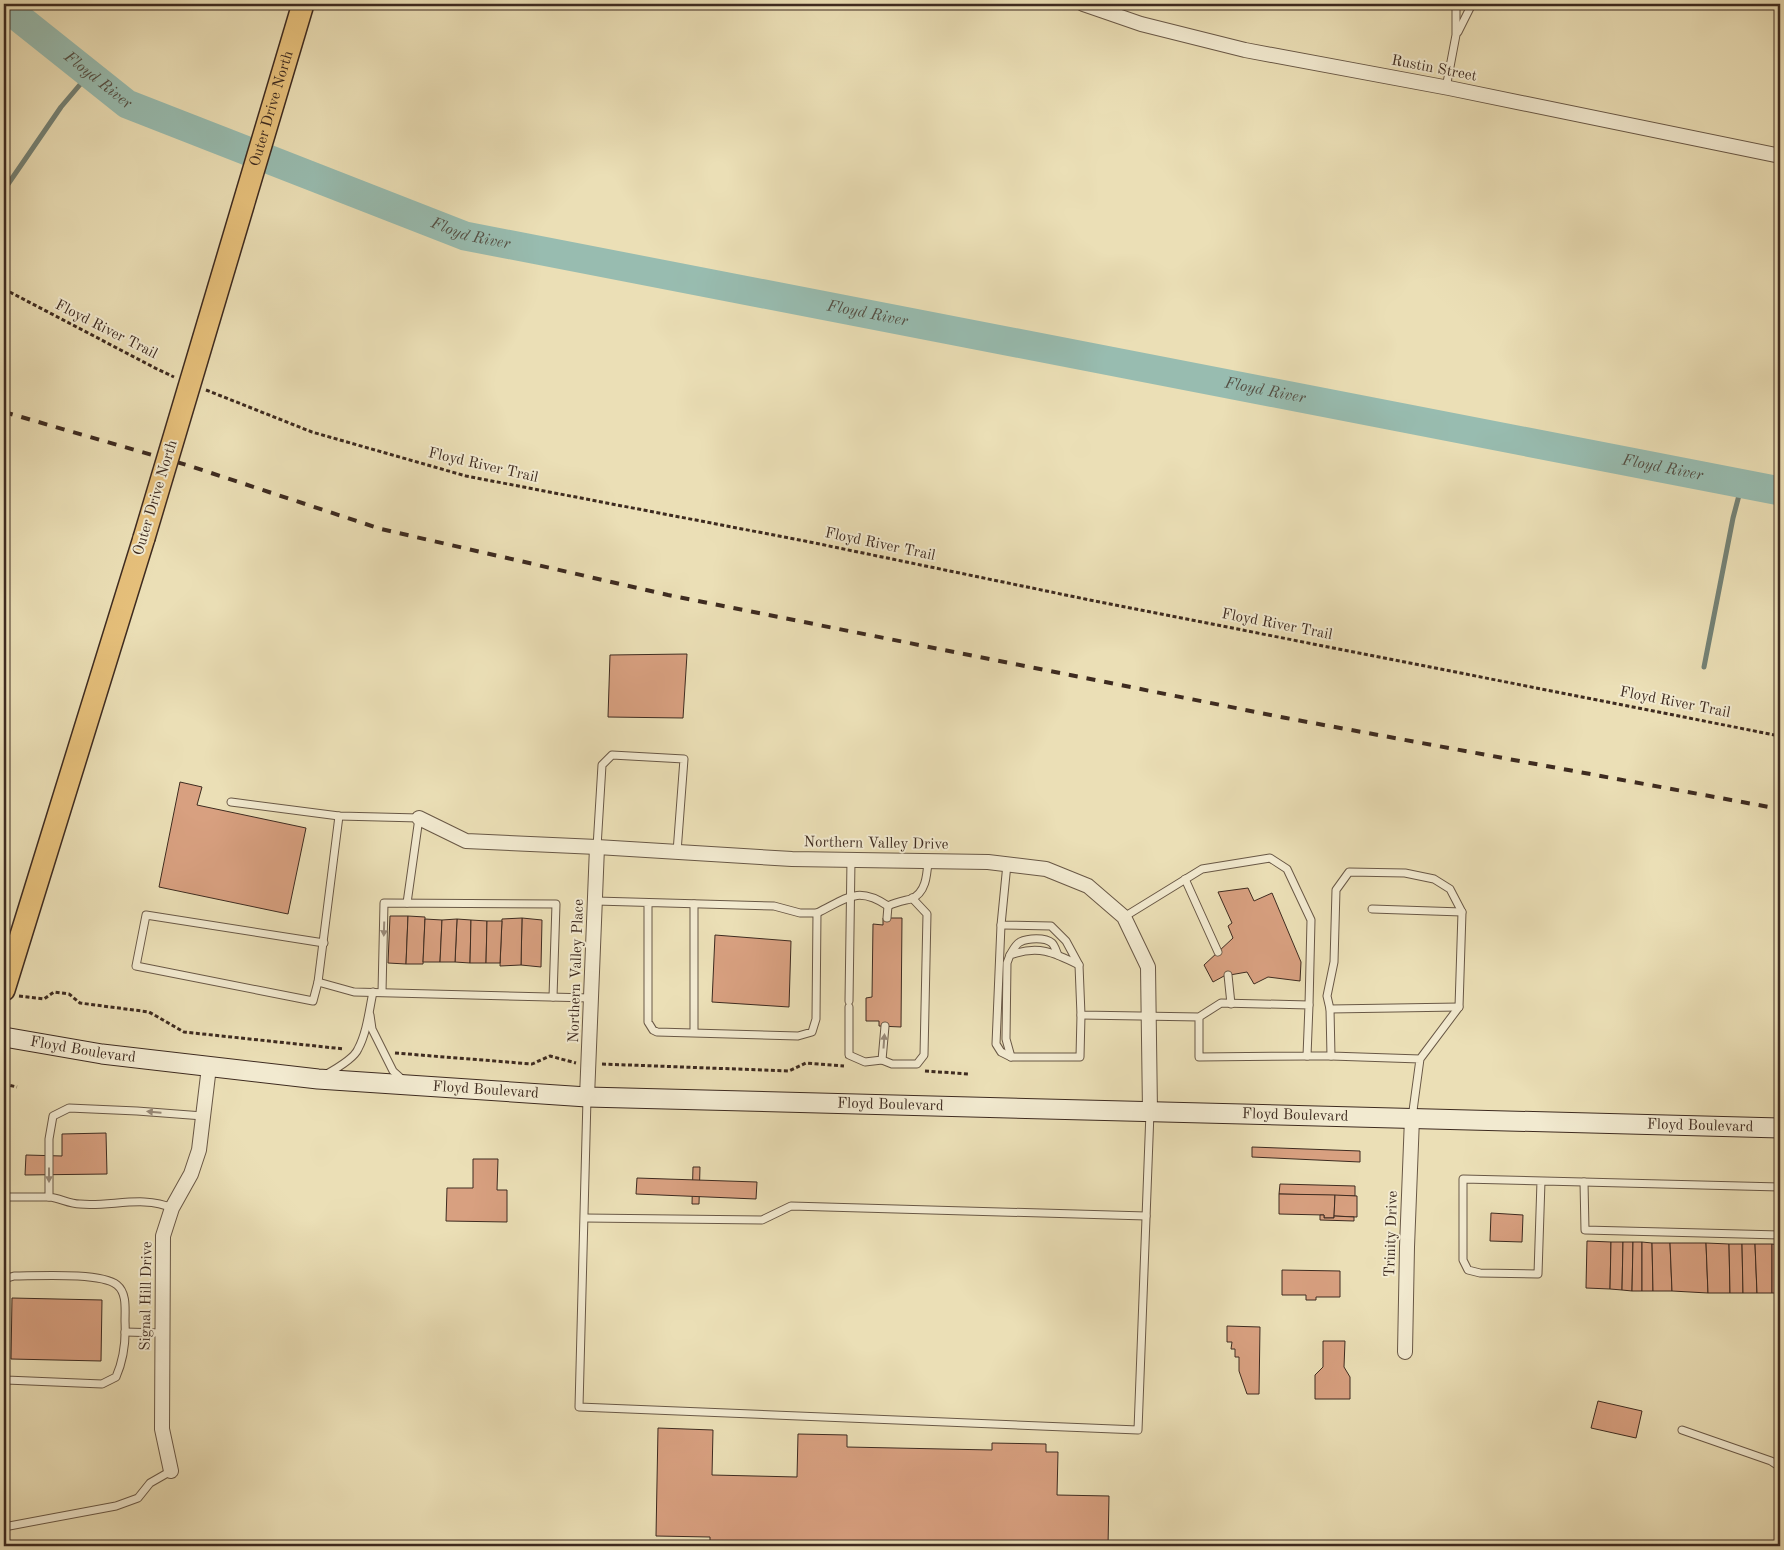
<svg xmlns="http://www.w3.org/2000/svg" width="1784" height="1550" font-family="'Old Standard TT',serif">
<rect width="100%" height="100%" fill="#ebdfb6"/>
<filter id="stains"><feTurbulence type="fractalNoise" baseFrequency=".004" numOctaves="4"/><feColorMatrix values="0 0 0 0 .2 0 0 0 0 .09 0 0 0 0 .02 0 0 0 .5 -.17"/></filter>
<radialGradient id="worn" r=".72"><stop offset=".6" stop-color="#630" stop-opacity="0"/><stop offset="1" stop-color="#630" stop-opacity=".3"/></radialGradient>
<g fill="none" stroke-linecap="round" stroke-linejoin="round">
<g stroke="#748276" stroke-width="5">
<polyline points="4,190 61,107 89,74"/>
<polyline points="1704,667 1733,518 1742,484"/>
</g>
<path stroke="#98bcb0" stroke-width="29" id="s1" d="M4,6L127,104L465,236L1780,491"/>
</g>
<g fill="#d8a080" stroke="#3e2b20">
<polygon points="687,654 683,718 608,717 610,655"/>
<polygon points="180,782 202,787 197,805 306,828 288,914 159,887"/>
<polygon points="1248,888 1254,901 1272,893 1301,962 1300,981 1268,977 1254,984 1247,972 1224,976 1213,982 1204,965 1233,938 1228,926 1232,923 1218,892"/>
<polygon points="390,916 408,916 406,964 388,963"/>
<polygon points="408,916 425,917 423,964 406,964"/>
<polygon points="522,918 542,920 541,967 521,965"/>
<polygon points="522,918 521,965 500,966 502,919"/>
<polygon points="883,918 902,918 901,1027 879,1026 879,1021 866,1021 866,998 872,997 873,924 883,925"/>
<polygon points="425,919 442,920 440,962 423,962"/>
<polygon points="457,919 471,920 470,963 455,962"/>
<polygon points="457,919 455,962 440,962 442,920"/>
<polygon points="471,920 487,921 486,963 470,963"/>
<polygon points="487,921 502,921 500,963 486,963"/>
<polygon points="715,935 791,941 789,1007 712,1002"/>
<polygon points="106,1133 107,1174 25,1175 26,1155 62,1156 62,1134"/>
<polygon points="1252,1147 1360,1151 1360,1162 1252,1157"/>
<polygon points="473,1159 498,1159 497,1190 507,1190 507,1222 446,1221 447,1188 473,1188"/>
<polygon points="693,1167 700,1167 699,1204 692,1204"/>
<polygon points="637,1178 757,1182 756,1199 636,1194"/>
<polygon points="1280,1184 1355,1186 1355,1196 1279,1194"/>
<polygon points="1279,1194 1335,1195 1334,1218 1324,1218 1324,1215 1279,1214"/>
<polygon points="1335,1195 1357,1196 1357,1217 1334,1216"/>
<polygon points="1491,1213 1523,1215 1522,1242 1490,1241"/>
<polygon points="1320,1215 1324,1215 1324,1218 1334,1218 1334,1216 1354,1217 1354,1221 1320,1220"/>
<polygon points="1587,1241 1611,1242 1610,1289 1586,1288"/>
<polygon points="1611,1242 1623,1242 1622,1290 1610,1289"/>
<polygon points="1623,1242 1633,1242 1632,1291 1622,1290"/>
<polygon points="1633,1242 1642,1242 1642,1291 1632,1291"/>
<polygon points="1642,1242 1652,1243 1653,1291 1642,1291"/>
<polygon points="1652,1243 1670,1243 1672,1291 1653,1291"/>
<polygon points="1670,1243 1706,1243 1708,1293 1672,1291"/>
<polygon points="1706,1243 1729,1244 1730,1293 1708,1293"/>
<polygon points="1729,1244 1742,1244 1743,1293 1730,1293"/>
<polygon points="1742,1244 1755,1244 1757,1293 1743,1293"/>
<polygon points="1755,1244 1772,1244 1772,1293 1757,1293"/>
<polygon points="1772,1244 1780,1245 1780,1293 1772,1293"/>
<polygon points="1282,1270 1340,1271 1340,1297 1316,1297 1316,1300 1306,1300 1306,1295 1282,1295"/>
<polygon points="12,1298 102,1300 101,1361 11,1359"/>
<polygon points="1227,1326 1260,1327 1259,1394 1247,1394 1239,1371 1239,1357 1235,1357 1235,1349 1231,1349 1232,1342 1227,1342"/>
<polygon points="1323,1341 1345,1341 1344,1367 1350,1377 1350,1399 1315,1399 1315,1375 1323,1367"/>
<polygon points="1598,1401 1642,1411 1636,1438 1591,1428"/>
<polygon points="658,1428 713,1430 712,1475 797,1477 798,1434 847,1435 847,1447 992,1450 992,1443 1046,1444 1046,1452 1058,1452 1057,1495 1109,1496 1108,1546 710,1546 710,1537 656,1536"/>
</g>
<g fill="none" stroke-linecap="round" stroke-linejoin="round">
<defs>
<g id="lane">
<polyline points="1458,32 1472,4"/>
<polyline points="1446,88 1456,35 1456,4"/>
<polyline points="231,802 339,816 419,818 407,903"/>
<polyline points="597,847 602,765 612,755 684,759 677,852"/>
<polyline points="1007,864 1001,925 1051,926 1066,941 1079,965 1081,1015 1199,1017 1199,1057 1307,1056 1309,1005 1221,1003 1199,1017"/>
<polyline points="1185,879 1218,952"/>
<polyline points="596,901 774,906 800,913 817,913 816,1019 812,1032 798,1036 657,1032 653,1030 648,1022 648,903"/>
<polyline points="694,904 694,1032"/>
<path d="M888,906C896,902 903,901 911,899C926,893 927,875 928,861"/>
<polyline points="1372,909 1462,912"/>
<path d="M817,913C846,899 857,885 888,906"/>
<polyline points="1124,917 1202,869 1270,858 1287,869 1311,920 1309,1005"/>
<polyline points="887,918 888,906"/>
<polyline points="1001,925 996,1044 1001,1052 1011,1057 1080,1057 1081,1015"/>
<polyline points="324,943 146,915 136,966 313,1001 318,982 354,992 591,998"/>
<path d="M1010,955C1013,950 1015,945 1020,942C1028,938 1045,937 1052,943C1055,946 1056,951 1058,955"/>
<polyline points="1228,975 1231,1004"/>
<polyline points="318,982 339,816"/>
<polyline points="382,992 384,903 556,904 553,997"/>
<polyline points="849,1001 851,860"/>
<polyline points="849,1007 849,1055 865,1062 882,1060 885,1026"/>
<polyline points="1330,1009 1459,1007"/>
<polyline points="370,1015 372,1029 393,1071 403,1080"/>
<polyline points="1307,1056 1331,1056"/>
<path d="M1011,1057L1006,1039L1007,963L1010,955C1038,945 1053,952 1079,965"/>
<polyline points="882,1060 892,1064 917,1064 924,1055 927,914 912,898"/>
<path d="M325,1075C334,1070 354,1059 358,1049C367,1032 369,1011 373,992"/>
<polyline points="587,1098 579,1407 1138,1430 1150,1112"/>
<polyline points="1412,1118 1420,1059 1459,1007 1462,912 1450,889 1434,879 1405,873 1349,872 1336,890 1334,962 1327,996 1330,1009 1331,1056 1420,1059"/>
<polyline points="1541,1181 1538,1274 1480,1273 1468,1270 1463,1260 1463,1179 1780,1187"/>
<polyline points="1584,1182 1585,1230 1780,1235"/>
<polyline points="4,1197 49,1197"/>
<path d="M172,1208C144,1195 110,1207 80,1204C69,1204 60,1198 49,1197V1139L53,1116L69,1108L137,1111L203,1116"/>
<polyline points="585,1218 762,1220 791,1206 1146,1216"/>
<path d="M4,1279L14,1276C36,1276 101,1272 117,1285C127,1293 125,1309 125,1321C126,1341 124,1359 116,1377L102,1384L6,1380L4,1378"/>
<polyline points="125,1332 162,1333"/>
<polyline points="1682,1430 1771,1461 1780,1467"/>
<polyline points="4,1527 116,1506 138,1498 150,1483 171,1471"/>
</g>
<g id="street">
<polyline points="1083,4 1141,24 1245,50 1449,88 1780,156"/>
<polyline points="419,818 466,841 597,847 792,859 988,862 1046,869 1088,886 1124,917 1148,967 1150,1111"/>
<polyline points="587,1097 597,847"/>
<polyline points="1405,1352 1407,1247 1412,1118"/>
<polyline points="171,1471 162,1429 163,1236 172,1208 191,1174 199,1150 209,1067"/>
</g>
<g id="secondary">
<path id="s2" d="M4,1037L102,1054L318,1079L587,1097L1780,1128"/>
</g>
<polyline id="primary" points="4,990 144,538"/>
</defs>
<use href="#lane" stroke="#695846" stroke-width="9"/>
<use href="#street" stroke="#695846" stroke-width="16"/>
<use href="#secondary" stroke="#3e2b20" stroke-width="21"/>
<use href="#primary" stroke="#3e2b20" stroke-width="24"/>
<g stroke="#3e2b20" stroke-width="3" stroke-dasharray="4 2.5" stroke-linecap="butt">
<polyline points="4,289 157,369 174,377"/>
<polyline points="206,390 312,432 466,476 805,541 1085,599 1780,736"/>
<polyline points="19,996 44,999 54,992 69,994 80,1003 149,1012 184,1032 344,1049"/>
<polyline points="395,1053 532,1064 550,1056 576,1063"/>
<polyline points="602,1064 789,1071 806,1063 844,1066"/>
<polyline points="925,1071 969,1074"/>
<polyline points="4,1084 17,1087"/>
</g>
<use href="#lane" stroke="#f2ead0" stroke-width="7"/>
<use href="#street" stroke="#f2ead0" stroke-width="14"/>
<use href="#secondary" stroke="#f2ead0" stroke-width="19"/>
<use href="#primary" stroke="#e6c07b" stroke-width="21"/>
<polyline stroke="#3e2b20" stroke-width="4" stroke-dasharray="9 9" stroke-linecap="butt" points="4,412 190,466 381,529 668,595 1286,718 1780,809"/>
<defs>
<g id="primary-bridge">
<path id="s3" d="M144,538L303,4"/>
</g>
</defs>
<use href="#primary-bridge" stroke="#3e2b20" stroke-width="24" stroke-linecap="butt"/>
<use href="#primary-bridge" stroke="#e6c07b" stroke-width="21"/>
</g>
<defs><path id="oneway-solid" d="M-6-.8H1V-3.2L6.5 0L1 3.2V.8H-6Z" transform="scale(1.25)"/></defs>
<g fill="#988a78">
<use href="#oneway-solid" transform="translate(384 929) rotate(92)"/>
<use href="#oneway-solid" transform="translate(884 1041) rotate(-86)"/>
<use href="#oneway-solid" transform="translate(154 1112) rotate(-175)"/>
<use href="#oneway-solid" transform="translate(49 1175) rotate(90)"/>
</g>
<g text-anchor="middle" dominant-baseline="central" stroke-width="4" stroke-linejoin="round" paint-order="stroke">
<g font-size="15" fill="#3e2b20" stroke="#f2ead0">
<text transform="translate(1434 69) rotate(11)">Rustin Street</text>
<text stroke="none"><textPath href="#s3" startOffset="448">Outer Drive North</textPath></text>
<text transform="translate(106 330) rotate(27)">Floyd River Trail</text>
<text transform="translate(483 466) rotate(13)">Floyd River Trail</text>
<text transform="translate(156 498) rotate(-73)">Outer Drive North</text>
<text transform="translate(880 545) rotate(12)">Floyd River Trail</text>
<text transform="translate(1277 625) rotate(11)">Floyd River Trail</text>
<text transform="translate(1675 703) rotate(11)">Floyd River Trail</text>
<text transform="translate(876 844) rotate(1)">Northern Valley Drive</text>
<text transform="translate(577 971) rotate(-88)">Northern Valley Place</text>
<text stroke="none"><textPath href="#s2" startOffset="80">Floyd Boulevard</textPath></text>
<text stroke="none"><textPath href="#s2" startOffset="485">Floyd Boulevard</textPath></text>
<text stroke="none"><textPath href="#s2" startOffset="890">Floyd Boulevard</textPath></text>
<text stroke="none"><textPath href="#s2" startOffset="1295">Floyd Boulevard</textPath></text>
<text stroke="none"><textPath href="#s2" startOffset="1700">Floyd Boulevard</textPath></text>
<text transform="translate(1392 1234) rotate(-88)">Trinity Drive</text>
<text transform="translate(147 1296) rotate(-89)">Signal Hill Drive</text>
</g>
<g font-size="16" font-style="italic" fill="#544f44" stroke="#f2ead0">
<text stroke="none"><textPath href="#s1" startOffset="120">Floyd River</textPath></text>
<text stroke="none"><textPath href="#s1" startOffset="525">Floyd River</textPath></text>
<text stroke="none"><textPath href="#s1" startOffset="930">Floyd River</textPath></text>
<text stroke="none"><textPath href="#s1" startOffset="1335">Floyd River</textPath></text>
<text stroke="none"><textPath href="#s1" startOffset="1740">Floyd River</textPath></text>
</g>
</g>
<rect width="1784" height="1550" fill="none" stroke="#ebdfb6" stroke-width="20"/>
<rect x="5" y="5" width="1774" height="1540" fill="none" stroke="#3e2b20" stroke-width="2.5"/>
<rect x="10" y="10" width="1764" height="1530" fill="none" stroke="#3e2b20"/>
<rect width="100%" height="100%" filter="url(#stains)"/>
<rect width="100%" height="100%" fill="url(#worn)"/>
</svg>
